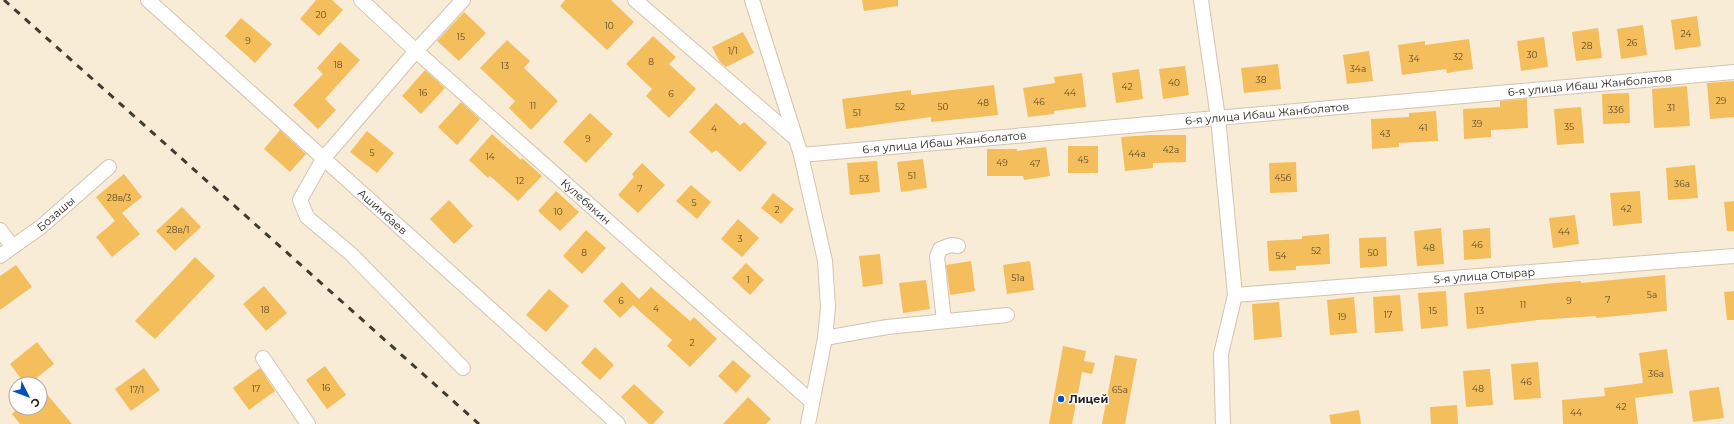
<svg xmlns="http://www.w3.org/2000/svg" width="1734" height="424" font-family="Montserrat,sans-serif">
<rect width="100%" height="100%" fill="#f9ecd6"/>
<g fill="#f4be5d">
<polygon points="316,0 332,0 343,10 319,36 300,19"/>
<polygon points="565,0 611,0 634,22 607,50 560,6"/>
<polygon points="862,0 898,0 898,6 864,11"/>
<polygon points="464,12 486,33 459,61 437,41"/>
<polygon points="1697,16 1701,46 1675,50 1671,20"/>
<polygon points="241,18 272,44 255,63 225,36"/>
<polygon points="1643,25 1647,55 1621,59 1617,29"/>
<polygon points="1598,28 1602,58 1576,61 1572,32"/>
<polygon points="743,32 754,53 726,67 720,62 712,47"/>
<polygon points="653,36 676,57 669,64 696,89 669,118 646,96 652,89 626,64"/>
<polygon points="1544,37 1548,67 1521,71 1517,41"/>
<polygon points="1469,39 1473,69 1447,73 1446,69 1402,75 1398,45 1425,41 1425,45"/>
<polygon points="507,40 530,61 524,68 558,101 531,130 509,108 515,101 480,68"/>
<polygon points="340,42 360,60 325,99 336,110 318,129 293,105 323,74 317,68"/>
<polygon points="1369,51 1373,81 1347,84 1343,55"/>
<polygon points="1278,64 1281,89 1244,93 1241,68"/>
<polygon points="1185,66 1189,95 1163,99 1159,69"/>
<polygon points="1139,69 1143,99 1116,103 1112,73"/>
<polygon points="425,70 445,88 421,114 402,96"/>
<polygon points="1082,73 1086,107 1054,111 1054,114 1028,117 1023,88 1055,83 1054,77"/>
<polygon points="1734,81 1734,117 1710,119 1707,83"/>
<polygon points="994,85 998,115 931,122 931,117 846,129 842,99 911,90 911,95"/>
<polygon points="1687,86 1690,126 1654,128 1652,89"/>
<polygon points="1629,93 1630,123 1603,124 1602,94"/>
<polygon points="1527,99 1528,128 1491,130 1491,137 1464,139 1463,109 1500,107 1500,101"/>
<polygon points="461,102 480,119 457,145 438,127"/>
<polygon points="716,103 740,125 744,122 767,143 740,172 716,150 712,153 689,132"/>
<polygon points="1581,107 1584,143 1557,145 1554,109"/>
<polygon points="1436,111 1438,141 1399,143 1399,147 1372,149 1371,119 1409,117 1409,113"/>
<polygon points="590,113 613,134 586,163 563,142"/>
<polygon points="280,130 306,154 290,172 264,149"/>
<polygon points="367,131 394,153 377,173 350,152"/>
<polygon points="492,134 521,160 522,158 542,176 518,201 490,176 488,178 469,160"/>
<polygon points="1150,135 1186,135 1186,162 1153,163 1153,168 1125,171 1121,137"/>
<rect x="1068" y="146" width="30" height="27"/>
<polygon points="1046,147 1050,176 1024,180 1023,176 987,176 987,149 1017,149 1017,151"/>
<polygon points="923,159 927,188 901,192 897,162"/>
<polygon points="877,161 880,192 850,195 847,163"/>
<polygon points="1296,162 1297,192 1270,193 1269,163"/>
<polygon points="642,163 665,185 638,213 618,195 634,177 632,174"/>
<polygon points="1695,165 1698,198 1668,200 1666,168"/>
<polygon points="124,174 142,197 122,213 140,234 112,257 96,237 115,221 96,197"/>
<polygon points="691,185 711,202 697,219 676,201"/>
<polygon points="556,191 579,212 560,231 538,211"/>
<polygon points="1640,191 1642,223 1613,226 1610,193"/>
<polygon points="773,193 794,209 781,224 761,208"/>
<polygon points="449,200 473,226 454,244 430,219"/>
<polygon points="1734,201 1734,231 1727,231 1724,202"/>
<polygon points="182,207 201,227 175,251 156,231"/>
<polygon points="1575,215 1579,244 1553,248 1549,218"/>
<polygon points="738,219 759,238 742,257 721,239"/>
<polygon points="1441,228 1444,264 1417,266 1414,231"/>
<polygon points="1490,228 1491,258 1464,260 1463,230"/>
<polygon points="586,230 606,248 582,274 563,256"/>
<polygon points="1329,234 1330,264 1296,266 1296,270 1269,271 1267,241 1302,239 1302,236"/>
<polygon points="1386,237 1387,266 1360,268 1359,238"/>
<polygon points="880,254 883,284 863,287 859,256"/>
<polygon points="195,257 215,276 155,339 135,321"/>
<polygon points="971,261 975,291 950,295 946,265"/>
<polygon points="1030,261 1034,290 1007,294 1003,265"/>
<polygon points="746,263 764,280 750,295 732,278"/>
<polygon points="16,265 32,287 0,310 0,276"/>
<polygon points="1665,275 1667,311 1596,318 1596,316 1538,320 1467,329 1464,293 1554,283 1581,281 1581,283"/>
<polygon points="926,280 930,309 903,313 899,283"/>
<polygon points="622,282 639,299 651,287 690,321 694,317 717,339 690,367 667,346 672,340 633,305 620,318 603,301"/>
<polygon points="264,286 287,313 266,331 243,304"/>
<polygon points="549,289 569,306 546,332 526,315"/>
<polygon points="1446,291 1448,326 1421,329 1418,293"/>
<polygon points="1734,291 1734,320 1727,320 1724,292"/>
<polygon points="1400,295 1403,331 1375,333 1373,297"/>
<polygon points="1354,297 1357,333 1330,335 1327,300"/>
<polygon points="1279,302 1282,337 1254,340 1252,304"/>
<polygon points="37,342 54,364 34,380 38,384 25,384 10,364"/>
<polygon points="1063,346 1086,351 1084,361 1095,363 1092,374 1082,372 1072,424 1049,424"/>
<polygon points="595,347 614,365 600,380 581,363"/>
<polygon points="1667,349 1673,393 1635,398 1638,424 1563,424 1562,400 1605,396 1604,388 1643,383 1639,353"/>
<polygon points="1115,355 1137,359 1125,424 1102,424"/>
<polygon points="733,360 751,376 736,393 718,376"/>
<polygon points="1538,362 1541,398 1514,400 1511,364"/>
<polygon points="325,366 346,395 327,409 306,380"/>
<polygon points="144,368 160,390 131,411 115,389"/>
<polygon points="260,368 275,391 249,410 233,388"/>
<polygon points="1490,369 1493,405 1466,407 1463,371"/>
<polygon points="634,384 664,412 653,424 649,424 621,397"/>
<polygon points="40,386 72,424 20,424 12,414 19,408 40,408"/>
<polygon points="1719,387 1724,418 1693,422 1689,391"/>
<polygon points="748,397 771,419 766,424 723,424"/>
<polygon points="1457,405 1458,424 1431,424 1430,407"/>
<polygon points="1359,410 1361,424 1331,424 1329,415"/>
</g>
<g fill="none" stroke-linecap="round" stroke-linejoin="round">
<defs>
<g id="minor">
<path id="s1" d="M148,0L618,424"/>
<path id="s2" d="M361,0L416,51L812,402"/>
<polyline points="463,0 416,51 323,159 300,200 307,217 351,254 463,368"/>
<polyline points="635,0 795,138"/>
<polyline points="752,0 801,155 825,261 828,307 825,338 808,424"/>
<polyline points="1201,0 1218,118 1235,295 1221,354 1223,424"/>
<path id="s3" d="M801,155L1734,72"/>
<polyline points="0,230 12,246"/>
<path id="s4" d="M0,256L42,226L109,167"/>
<path id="s5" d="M1235,295L1734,256"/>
<polyline points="944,321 937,257 940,249 951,245 958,246"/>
<polyline points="825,338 887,327 1007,315"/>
<polyline points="263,358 308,424"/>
</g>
</defs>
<use href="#minor" stroke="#d2c4b0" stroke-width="16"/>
<use href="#minor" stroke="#fff" stroke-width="14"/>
<polyline stroke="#403b31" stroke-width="3" stroke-dasharray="7 7" stroke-linecap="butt" points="4,0 479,424"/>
</g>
<circle fill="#044fb9" stroke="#fff" stroke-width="1.5" cx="1061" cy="399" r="4"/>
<g text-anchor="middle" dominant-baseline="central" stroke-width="3" stroke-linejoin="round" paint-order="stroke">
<g font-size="9" fill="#5c4a2c">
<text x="321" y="14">20</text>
<text x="609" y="25">10</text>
<text x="1686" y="33">24</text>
<text x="461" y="36">15</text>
<text x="248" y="40">9</text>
<text x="1632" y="42">26</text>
<text x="1587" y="45">28</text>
<text x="733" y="50">1/1</text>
<text x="1532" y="54">30</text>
<text x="1458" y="56">32</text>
<text x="1414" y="58">34</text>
<text x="651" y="61">8</text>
<text x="338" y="64">18</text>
<text x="505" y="65">13</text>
<text x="1358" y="68">34а</text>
<text x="1261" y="79">38</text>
<text x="1174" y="82">40</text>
<text x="1127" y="86">42</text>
<text x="423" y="92">16</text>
<text x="1070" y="92">44</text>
<text x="671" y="93">6</text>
<text x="1721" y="100">29</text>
<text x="1039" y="101">46</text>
<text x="983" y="102">48</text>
<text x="533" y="105">11</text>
<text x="900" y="106">52</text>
<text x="943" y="106">50</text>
<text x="1671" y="107">31</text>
<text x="1616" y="109">33б</text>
<text x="857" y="112">51</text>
<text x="1477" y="123">39</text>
<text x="1569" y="126">35</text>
<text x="1423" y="127">41</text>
<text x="714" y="128">4</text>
<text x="1385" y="133">43</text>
<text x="588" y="138">9</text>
<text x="1171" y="149">42а</text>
<text x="372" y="152">5</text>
<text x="1137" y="153">44а</text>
<text x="490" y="156">14</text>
<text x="1083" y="159">45</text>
<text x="1002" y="162">49</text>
<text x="1035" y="163">47</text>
<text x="912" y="175">51</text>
<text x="1283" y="177">45б</text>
<text x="864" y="178">53</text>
<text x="520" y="180">12</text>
<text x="1682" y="183">36а</text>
<text x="640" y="188">7</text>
<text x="119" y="197">28в/3</text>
<text x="694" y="202">5</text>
<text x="1626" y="208">42</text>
<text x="777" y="209">2</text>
<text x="558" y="211">10</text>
<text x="178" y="229">28в/1</text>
<text x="1564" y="231">44</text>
<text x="740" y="238">3</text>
<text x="1477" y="244">46</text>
<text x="1429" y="247">48</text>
<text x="1316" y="250">52</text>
<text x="584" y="252">8</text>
<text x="1373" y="252">50</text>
<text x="1281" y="255">54</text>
<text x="1018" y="277">51а</text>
<text x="748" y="279">1</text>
<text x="1652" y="294">5а</text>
<text x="1608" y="299">7</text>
<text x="621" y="300">6</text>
<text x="1569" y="300">9</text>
<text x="1523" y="304">11</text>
<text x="656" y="308">4</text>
<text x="265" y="309">18</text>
<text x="1433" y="310">15</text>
<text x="1480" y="310">13</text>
<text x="1388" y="314">17</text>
<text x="1342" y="316">19</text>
<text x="692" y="342">2</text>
<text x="1656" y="373">36а</text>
<text x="1526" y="381">46</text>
<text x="326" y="387">16</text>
<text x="256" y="388">17</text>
<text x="1478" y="388">48</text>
<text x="137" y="389">17/1</text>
<text x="1120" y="389">65а</text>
<text x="1621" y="406">42</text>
<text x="1576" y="412">44</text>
</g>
<g font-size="11" fill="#29241c" stroke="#fff">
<text stroke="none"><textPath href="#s3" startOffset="792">6-я улица Ибаш Жанболатов</textPath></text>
<text stroke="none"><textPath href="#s3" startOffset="468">6-я улица Ибаш Жанболатов</textPath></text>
<text stroke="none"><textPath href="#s3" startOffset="144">6-я улица Ибаш Жанболатов</textPath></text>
<text stroke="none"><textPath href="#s2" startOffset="302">Кулебякин</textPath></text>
<text stroke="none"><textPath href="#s4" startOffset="70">Бозашы</textPath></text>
<text stroke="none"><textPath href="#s1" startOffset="316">Ашимбаев</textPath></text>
<text stroke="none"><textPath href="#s5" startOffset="250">5-я улица Отырар</textPath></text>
</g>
<g font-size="11" font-weight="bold" fill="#29241c" stroke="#fff" text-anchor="start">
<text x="1069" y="399">Лицей</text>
</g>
</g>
<g transform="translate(28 396) rotate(132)"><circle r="19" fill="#ffffff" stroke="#a9a7a4"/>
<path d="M0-3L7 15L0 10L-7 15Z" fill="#044fb9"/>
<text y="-6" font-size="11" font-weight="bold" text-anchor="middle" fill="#29241c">С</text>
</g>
</svg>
